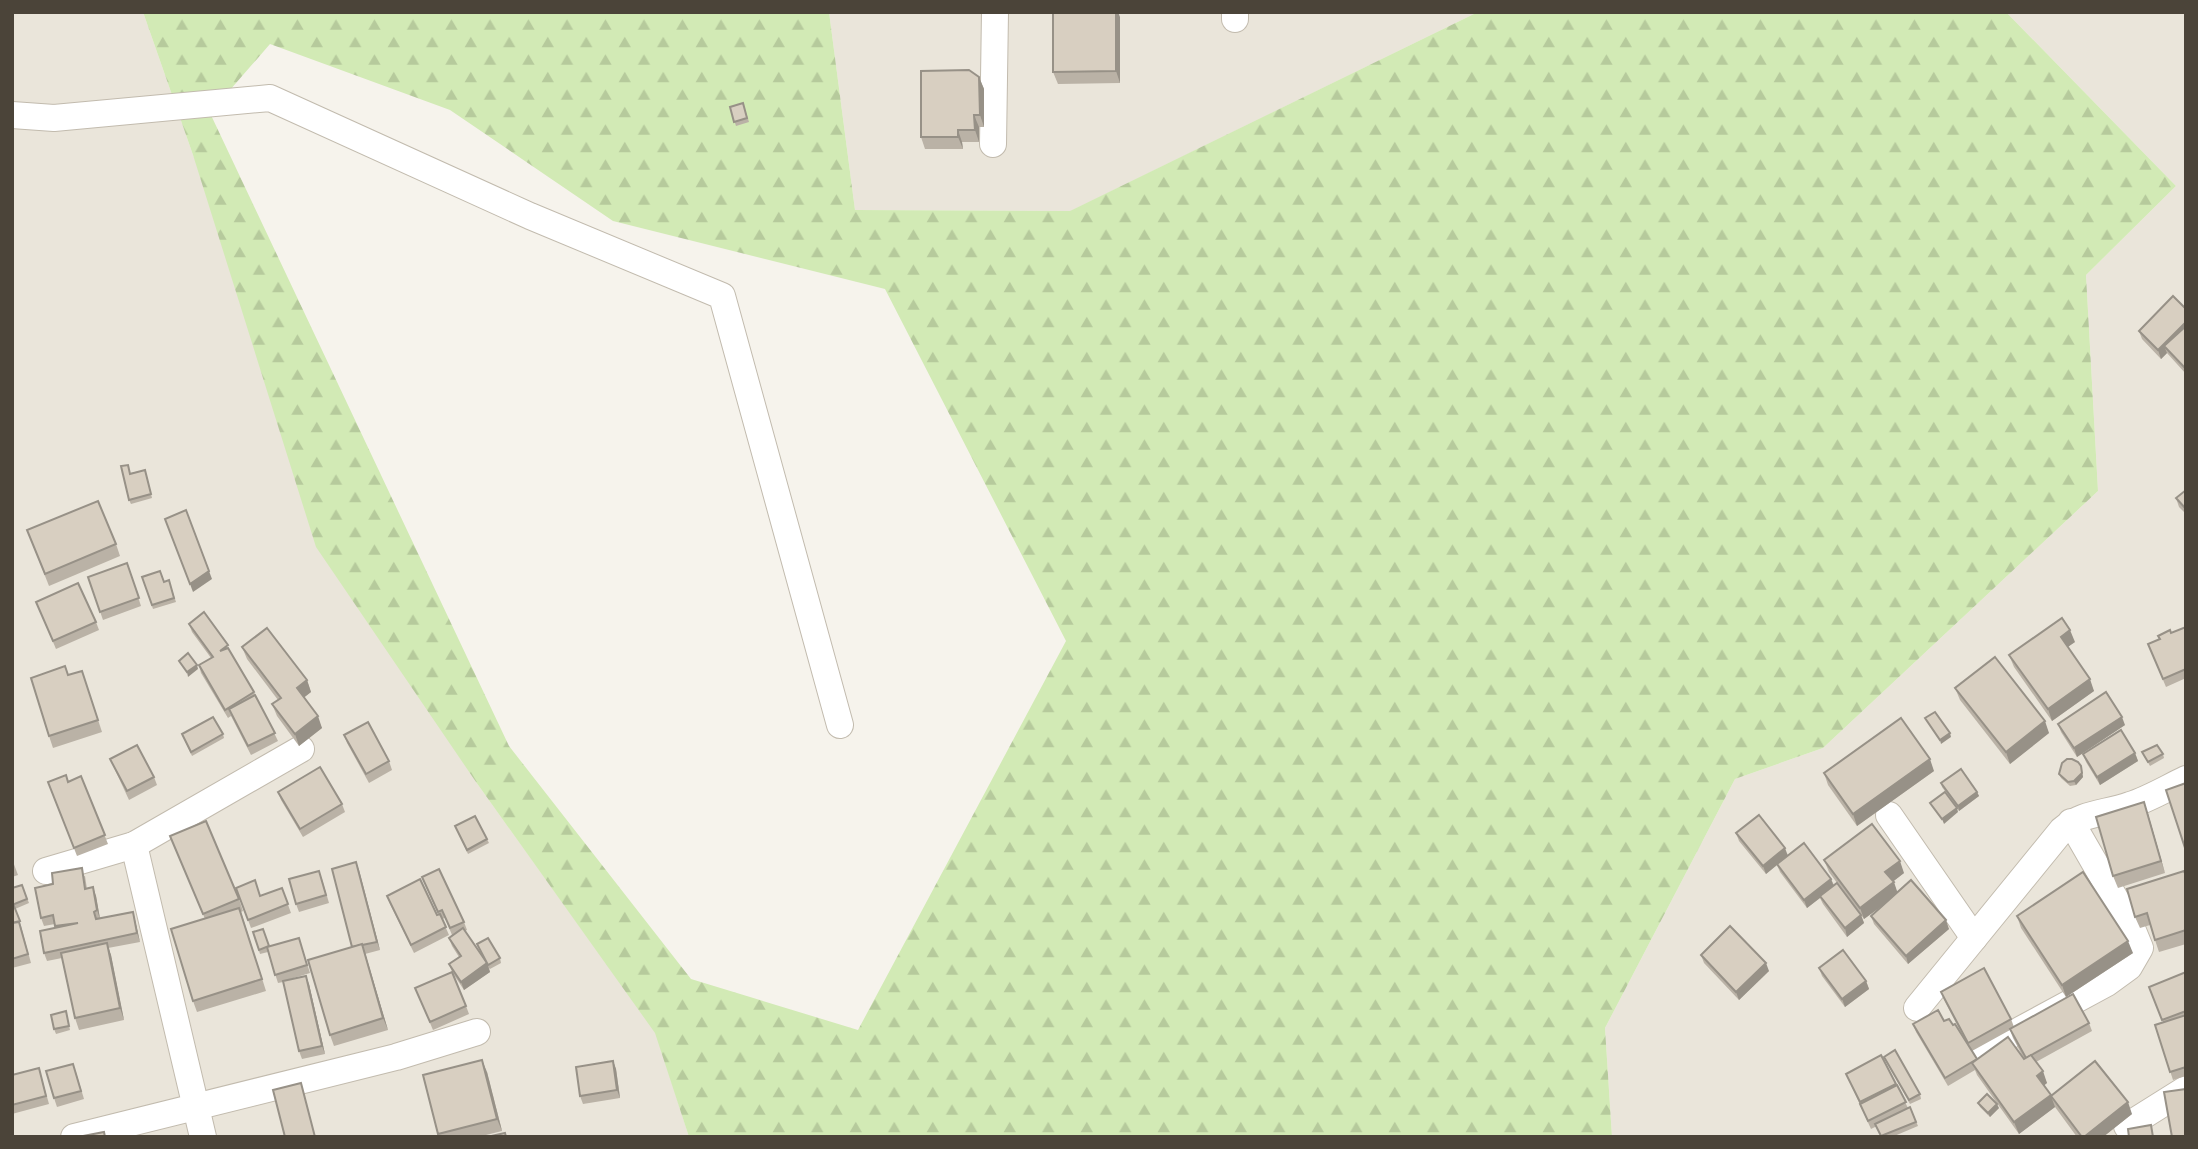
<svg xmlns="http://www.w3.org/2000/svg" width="2198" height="1149" font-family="'Golos Text',sans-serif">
<defs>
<pattern id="forest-firs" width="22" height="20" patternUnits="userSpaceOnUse" patternTransform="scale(1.75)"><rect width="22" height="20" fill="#d2eab5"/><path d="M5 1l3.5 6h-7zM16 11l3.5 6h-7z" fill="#b6ca9c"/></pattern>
</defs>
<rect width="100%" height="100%" fill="#f6f3ec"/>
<g fill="#eae5da">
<polygon points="12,12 143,12 193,155 476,782 656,1033 689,1137 12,1137"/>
<polygon points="829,12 1478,12 1071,211 855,210"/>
<polygon points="2006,12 2186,12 2186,1137 1612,1137 1605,1028 1735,779 1823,748 2098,491 2086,275 2176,186"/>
</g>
<path fill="url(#forest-firs)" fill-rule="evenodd" d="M143,12H829L855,210L1070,211L1478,12H2006L2176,186L2086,275L2098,491L1823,748L1735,779L1605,1028L1612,1137H689L655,1033L476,782L316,547L193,155ZM270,44L450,110L613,221L885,289L1066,641L858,1030L691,979L509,746L210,113Z"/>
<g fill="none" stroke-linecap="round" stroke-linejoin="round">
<defs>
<g id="minor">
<polyline points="1235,12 1235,19"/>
<polyline points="12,115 54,118 270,98 530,216 722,296 840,725"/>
<polyline points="993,144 995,12"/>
<polyline points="1889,815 1974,938"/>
<polyline points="134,845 203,1137"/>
<polyline points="46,871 134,845 301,749"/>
<path d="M1917,1008L2062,830C2083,812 2105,814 2130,805C2149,799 2167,788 2186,779"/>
<polyline points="1983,1050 2107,983 2129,967 2140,948 2131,926 2071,822"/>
<polyline points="2127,1126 2186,1089"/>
<polyline points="74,1137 396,1057 477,1032"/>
</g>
</defs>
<use href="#minor" stroke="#c2bbae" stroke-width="28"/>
<use href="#minor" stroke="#fff" stroke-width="26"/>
</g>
<g fill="#bab2a6" fill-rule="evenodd">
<polygon points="1328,12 1363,12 1363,14"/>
<polygon points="1120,17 1120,83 1058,84 1053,72"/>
<polygon points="979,77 984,89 984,127 979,127 979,142 962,142 963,149 925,149 921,137"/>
<polygon points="743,103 749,122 736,126 730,107"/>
<polygon points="2186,309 2186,374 2167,353 2161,359 2142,339 2139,331"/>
<polygon points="145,470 152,498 131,504 129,500 130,473"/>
<polygon points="2186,490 2186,514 2179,507 2176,498"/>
<polygon points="27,530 116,544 120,556 49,586"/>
<polygon points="127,563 141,606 103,620 88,577"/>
<polygon points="142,577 164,582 169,580 176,602 153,609"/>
<polygon points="36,602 96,622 99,630 56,649"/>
<polygon points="189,624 231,653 254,692 278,741 251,755 231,716 228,718 201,673 199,665 211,658 192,632"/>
<polygon points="2186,627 2186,678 2166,687 2148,644 2159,639 2158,636 2171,633"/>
<polygon points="2075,642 2067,647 2094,691 2052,721 2014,667 2009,655"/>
<polygon points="242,647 307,680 311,692 304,697 322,728 299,746 277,716 272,704 278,700 247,659"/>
<polygon points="82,671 102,732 53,748 49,736 68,675"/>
<polygon points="1955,688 2049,733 2010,764 1960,700"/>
<polygon points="2058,724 2125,725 2077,757 2061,732"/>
<polygon points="182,734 223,734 224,738 192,756"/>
<polygon points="344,735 389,761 392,770 369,783 347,743"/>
<polygon points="2142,752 2163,754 2164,758 2150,766"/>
<polygon points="2135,753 2138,761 2100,785 2086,762 2083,754"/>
<polygon points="110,759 154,777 157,785 129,800"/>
<polygon points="2081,766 2083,777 2076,785 2070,786 2061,778 2059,774"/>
<polygon points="1934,771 1857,826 1828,785 1824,773"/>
<polygon points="81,776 108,844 77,856 48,782 68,782"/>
<polygon points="1941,783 1977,792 1979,796 1959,811 1942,787"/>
<polygon points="278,792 342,804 345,812 303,837 281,800"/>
<polygon points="2148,814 2165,873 2118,888 2113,876"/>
<polygon points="457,830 487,839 489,843 468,854"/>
<polygon points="1736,833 1788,855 1831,879 1834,885 1860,914 1829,872 1824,860 1904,873 1893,881 1897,893 1949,929 1908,964 1874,924 1871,916 1882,906 1864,919 1861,915 1864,923 1847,937 1823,904 1820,898 1807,908 1780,872 1777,865 1766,874 1739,841"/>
<polygon points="170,836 239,899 243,911 241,912 266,991 197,1012 193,1001 205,919"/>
<polygon points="12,859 18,875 12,877"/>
<polygon points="356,862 380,950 365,954 388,1030 334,1046 330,1035 352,947"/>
<polygon points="2186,875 2186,944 2159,952 2150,925 2140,928 2135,917"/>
<polygon points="85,876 87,889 96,896 100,918 133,912 140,942 108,948 111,955 124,1020 79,1030 75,1018 62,958 47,961 44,953 56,928 55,924 44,926 41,918 53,884"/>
<polygon points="422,877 464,922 467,930 465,931 484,958 477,944 500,958 501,963 490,969 489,968 490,972 464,990 452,972 449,964 459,957 452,946 449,938 452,935 445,918 442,919 449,935 414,953 390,904 387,896 437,915 438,914"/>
<polygon points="322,879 329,903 299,912 296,904"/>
<polygon points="22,885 29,903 15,909 21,926 31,963 12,968 12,888"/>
<polygon points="236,888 260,896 282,888 291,913 251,928"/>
<polygon points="2017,916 2133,953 2066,997 2021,928"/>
<polygon points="253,932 269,946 299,938 310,973 287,980 309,984 325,1054 302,1059 299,1051 283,982 278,983 268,952 260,954"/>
<polygon points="1701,955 1769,971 1739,1000 1704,963"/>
<polygon points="1819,968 1866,981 1869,989 1845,1007 1822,976"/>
<polygon points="2186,972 2186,1076 2173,1080 2155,1025 2163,1022 2149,987"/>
<polygon points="415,988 466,1006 469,1014 433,1030"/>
<path d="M1941,992L2011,1019L2014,1027L2089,1023L2092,1031L2036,1062L2047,1083L2044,1085L2051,1096L2132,1114L2103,1137H2077L2055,1107L2019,1134L1977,1075L1975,1070L1948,1086L1916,1032L1913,1024L1944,1021L1966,1042L1944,1000ZM2010,1030L2013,1038L2024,1059L1977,1060L1972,1051Z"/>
<polygon points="66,1011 70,1030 56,1034 54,1029"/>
<polygon points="1881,1055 1908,1108 1910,1107 1918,1126 1892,1137 1881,1137 1877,1126 1871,1129 1846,1074"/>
<polygon points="1884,1057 1920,1094 1921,1099 1910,1104"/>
<polygon points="613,1061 616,1069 620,1098 583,1104 580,1096"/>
<polygon points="39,1068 49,1104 12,1114 12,1075"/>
<polygon points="76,1072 84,1099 57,1107 54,1098"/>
<polygon points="487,1072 502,1131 478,1137 439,1137 423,1075"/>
<polygon points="1978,1103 1999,1108 1990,1117 1980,1107"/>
</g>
<g fill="#979187">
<polygon points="1116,12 1118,12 1120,17 1120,83 1116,71"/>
<polygon points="979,77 984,89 984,127 980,115"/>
<polygon points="974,115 979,127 979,142 975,130"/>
<polygon points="958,130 962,142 963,149 958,137"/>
<polygon points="2186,322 2186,333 2164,346 2167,353 2161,359 2158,350"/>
<polygon points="209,571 212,579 193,592 190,584"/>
<polygon points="2070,630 2075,642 2065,649 2061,637"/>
<polygon points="197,665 198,669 188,677 187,672"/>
<polygon points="2090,679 2094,691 2052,721 2048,709"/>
<polygon points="307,680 311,692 301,700 297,688"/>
<polygon points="318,716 322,728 299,746 295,734"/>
<polygon points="2122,717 2125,725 2077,757 2074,748"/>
<polygon points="2045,721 2049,733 2010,764 2006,752"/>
<polygon points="1950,733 1951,737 1941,744 1940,740"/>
<polygon points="2135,753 2138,761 2100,785 2097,777"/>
<polygon points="1930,759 1934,771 1857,826 1853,814"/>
<polygon points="2081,766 2083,777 2076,785 2074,781"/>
<polygon points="1977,792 1979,796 1959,811 1958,806"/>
<polygon points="2144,802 2148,814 2165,873 2161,861"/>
<polygon points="1957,808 1958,812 1944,824 1942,819"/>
<polygon points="1785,848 1788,856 1766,874 1763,866"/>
<polygon points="1900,861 1904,873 1890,884 1885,872"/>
<polygon points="356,862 359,870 380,950 377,942"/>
<polygon points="1831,879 1834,887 1807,908 1804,900"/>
<polygon points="1894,882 1898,894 1864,919 1860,908"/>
<polygon points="93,887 96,896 100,919 97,910"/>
<polygon points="133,912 135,920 140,942 137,933"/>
<polygon points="1861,915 1864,923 1847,937 1845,928"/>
<polygon points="1946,920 1949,929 1908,964 1906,956"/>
<polygon points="2128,941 2133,953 2066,997 2062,985"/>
<polygon points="107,943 111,955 124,1020 120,1008"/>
<polygon points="362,944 366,956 388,1030 383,1018"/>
<polygon points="487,963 490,972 464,990 461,982"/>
<polygon points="1766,963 1769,971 1739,1000 1736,992"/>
<polygon points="306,976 309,984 325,1054 322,1046"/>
<polygon points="1866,981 1869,989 1845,1007 1842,999"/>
<polygon points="482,1060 487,1072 502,1131 497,1119"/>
<polygon points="613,1061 616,1069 620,1098 617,1090"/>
<polygon points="2043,1071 2047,1083 2041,1088 2037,1076"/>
<polygon points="2051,1095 2051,1096 2055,1107 2019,1134 2014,1122"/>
<polygon points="2128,1102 2132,1114 2103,1137 2084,1137"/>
<polygon points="1997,1104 1999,1108 1990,1117 1988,1113"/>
</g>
<g fill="#d8cfc1" stroke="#979187" stroke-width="2">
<polygon points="1053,12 1116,12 1116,71 1053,72"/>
<polygon points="969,70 979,77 980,115 974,115 975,130 958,130 958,137 921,137 921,71"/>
<polygon points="743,103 747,118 734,122 730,107"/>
<polygon points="2173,296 2186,309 2186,322 2158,350 2139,331"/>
<polygon points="2186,326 2186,369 2164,346"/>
<polygon points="128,465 130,474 145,470 151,494 129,500 121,466"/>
<polygon points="2186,490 2186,509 2176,498"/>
<polygon points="98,501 116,544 45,574 27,530"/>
<polygon points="186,510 209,571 190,584 165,519"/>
<polygon points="127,563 139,598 100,612 88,577"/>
<polygon points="160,571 164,582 169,580 174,598 152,605 142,577"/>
<polygon points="78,583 96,622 53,641 36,602"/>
<polygon points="204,612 228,645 220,651 228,648 254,692 225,710 199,665 213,657 189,624"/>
<polygon points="2062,618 2070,630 2061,637 2090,679 2048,709 2009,655"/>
<polygon points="2186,627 2186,669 2163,679 2148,644 2160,639 2158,636 2170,630 2171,633"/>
<polygon points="267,628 307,680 297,688 318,716 295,734 272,704 281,698 242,647"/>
<polygon points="188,653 197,665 187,672 179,661"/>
<polygon points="1995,657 2045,721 2006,752 1955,688"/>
<polygon points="65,666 68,675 82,671 98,720 49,736 31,678"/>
<polygon points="2106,692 2122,717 2074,748 2058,724"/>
<polygon points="255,695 275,733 248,746 229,709"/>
<polygon points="1935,712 1950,733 1940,740 1925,718"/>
<polygon points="213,717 223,734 191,752 182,734"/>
<polygon points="1901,718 1930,759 1853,814 1824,773"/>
<polygon points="368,722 389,761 366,774 344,735"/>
<polygon points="2121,730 2135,753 2097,777 2083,754"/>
<polygon points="137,745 154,777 127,791 110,759"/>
<polygon points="2157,745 2163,754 2148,762 2142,752"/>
<polygon points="2067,759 2072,759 2078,762 2081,766 2082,773 2074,781 2068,782 2059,774 2062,763"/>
<polygon points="320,767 342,804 300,829 278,792"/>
<polygon points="1961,769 1977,792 1958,806 1941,783"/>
<polygon points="66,775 68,782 81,776 105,835 74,848 48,782"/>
<polygon points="2186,783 2186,851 2166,790"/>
<polygon points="1945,792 1957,808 1942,819 1930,803"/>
<polygon points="2144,802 2161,861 2113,876 2096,817"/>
<polygon points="1759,815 1785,848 1763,866 1736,833"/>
<polygon points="475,816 487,839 467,850 455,826"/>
<polygon points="206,821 239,899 203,914 170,836"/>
<polygon points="1872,824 1900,861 1885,872 1894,882 1860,908 1824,860"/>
<polygon points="1804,843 1831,879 1804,900 1777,864"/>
<polygon points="356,862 377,942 352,947 332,869"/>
<polygon points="82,868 85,889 93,887 97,910 94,912 96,919 133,912 137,933 44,953 40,931 78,923 55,926 53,915 41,918 35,888 53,884 52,873"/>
<polygon points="439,869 464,922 450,928 442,910 438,912 422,877"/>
<polygon points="319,871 326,895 296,904 289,879"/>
<polygon points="2184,871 2186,876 2186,930 2155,940 2147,913 2135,917 2127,889"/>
<polygon points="2083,872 2128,941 2062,985 2017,916"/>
<polygon points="420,879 437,915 440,914 446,927 411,945 387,896"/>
<polygon points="255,880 260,896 282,888 288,904 248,920 236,888"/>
<polygon points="1911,880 1946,920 1906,956 1871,916"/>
<polygon points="1837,883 1861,915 1845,928 1820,896"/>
<polygon points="22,885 27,899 12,905 12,888"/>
<polygon points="14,906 20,921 12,923 12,907"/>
<polygon points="239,908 262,979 193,1001 171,929"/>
<polygon points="19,922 28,954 12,959 12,923"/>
<polygon points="1730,926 1766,963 1736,992 1701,955"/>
<polygon points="463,928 487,963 461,982 449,964 461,956 449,938"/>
<polygon points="263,929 269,946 259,950 253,932"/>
<polygon points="299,938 307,965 275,975 267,947"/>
<polygon points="488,938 500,958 488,965 477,944"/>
<polygon points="107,943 120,1008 75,1018 61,953"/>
<polygon points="362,944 383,1018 330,1035 308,960"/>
<polygon points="1843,950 1866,981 1842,999 1819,968"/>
<polygon points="1984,968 2011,1019 1968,1043 1941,992"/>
<polygon points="452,972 466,1006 430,1022 415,988"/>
<polygon points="2186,972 2186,1011 2162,1020 2149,987"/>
<polygon points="306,976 322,1046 299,1051 283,981"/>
<polygon points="2073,994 2089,1023 2026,1058 2010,1029"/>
<polygon points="1938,1010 1944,1021 1949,1019 1953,1025 1955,1024 1977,1059 1945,1078 1913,1024"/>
<polygon points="66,1011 69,1026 54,1029 51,1015"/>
<polygon points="2186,1015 2186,1067 2170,1072 2155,1025"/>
<polygon points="2008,1037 2024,1059 2031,1055 2043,1071 2037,1076 2051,1095 2014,1122 1972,1063"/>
<polygon points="1895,1050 1920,1094 1909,1100 1884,1057"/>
<polygon points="1881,1055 1896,1084 1860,1102 1846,1074"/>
<polygon points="482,1060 497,1119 438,1134 423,1075"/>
<polygon points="613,1061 617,1090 580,1096 576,1067"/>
<polygon points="2095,1061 2128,1102 2084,1137 2082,1137 2051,1096"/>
<polygon points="73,1064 81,1091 54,1098 46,1071"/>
<polygon points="39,1068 46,1096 12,1105 12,1075"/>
<polygon points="301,1083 315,1137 285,1137 273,1090"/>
<polygon points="1897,1085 1906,1102 1868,1121 1860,1104"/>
<polygon points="2186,1089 2186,1137 2172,1137 2164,1092"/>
<polygon points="1987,1094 1997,1104 1988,1113 1978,1103"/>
<polygon points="1910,1107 1916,1122 1881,1136 1875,1124"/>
<polygon points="2151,1125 2153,1137 2129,1137 2128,1129"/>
<polygon points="104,1132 105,1137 78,1137"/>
<polygon points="505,1133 506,1137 487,1137"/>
</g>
<rect width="2198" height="1149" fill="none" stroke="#4b4439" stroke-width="28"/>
</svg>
